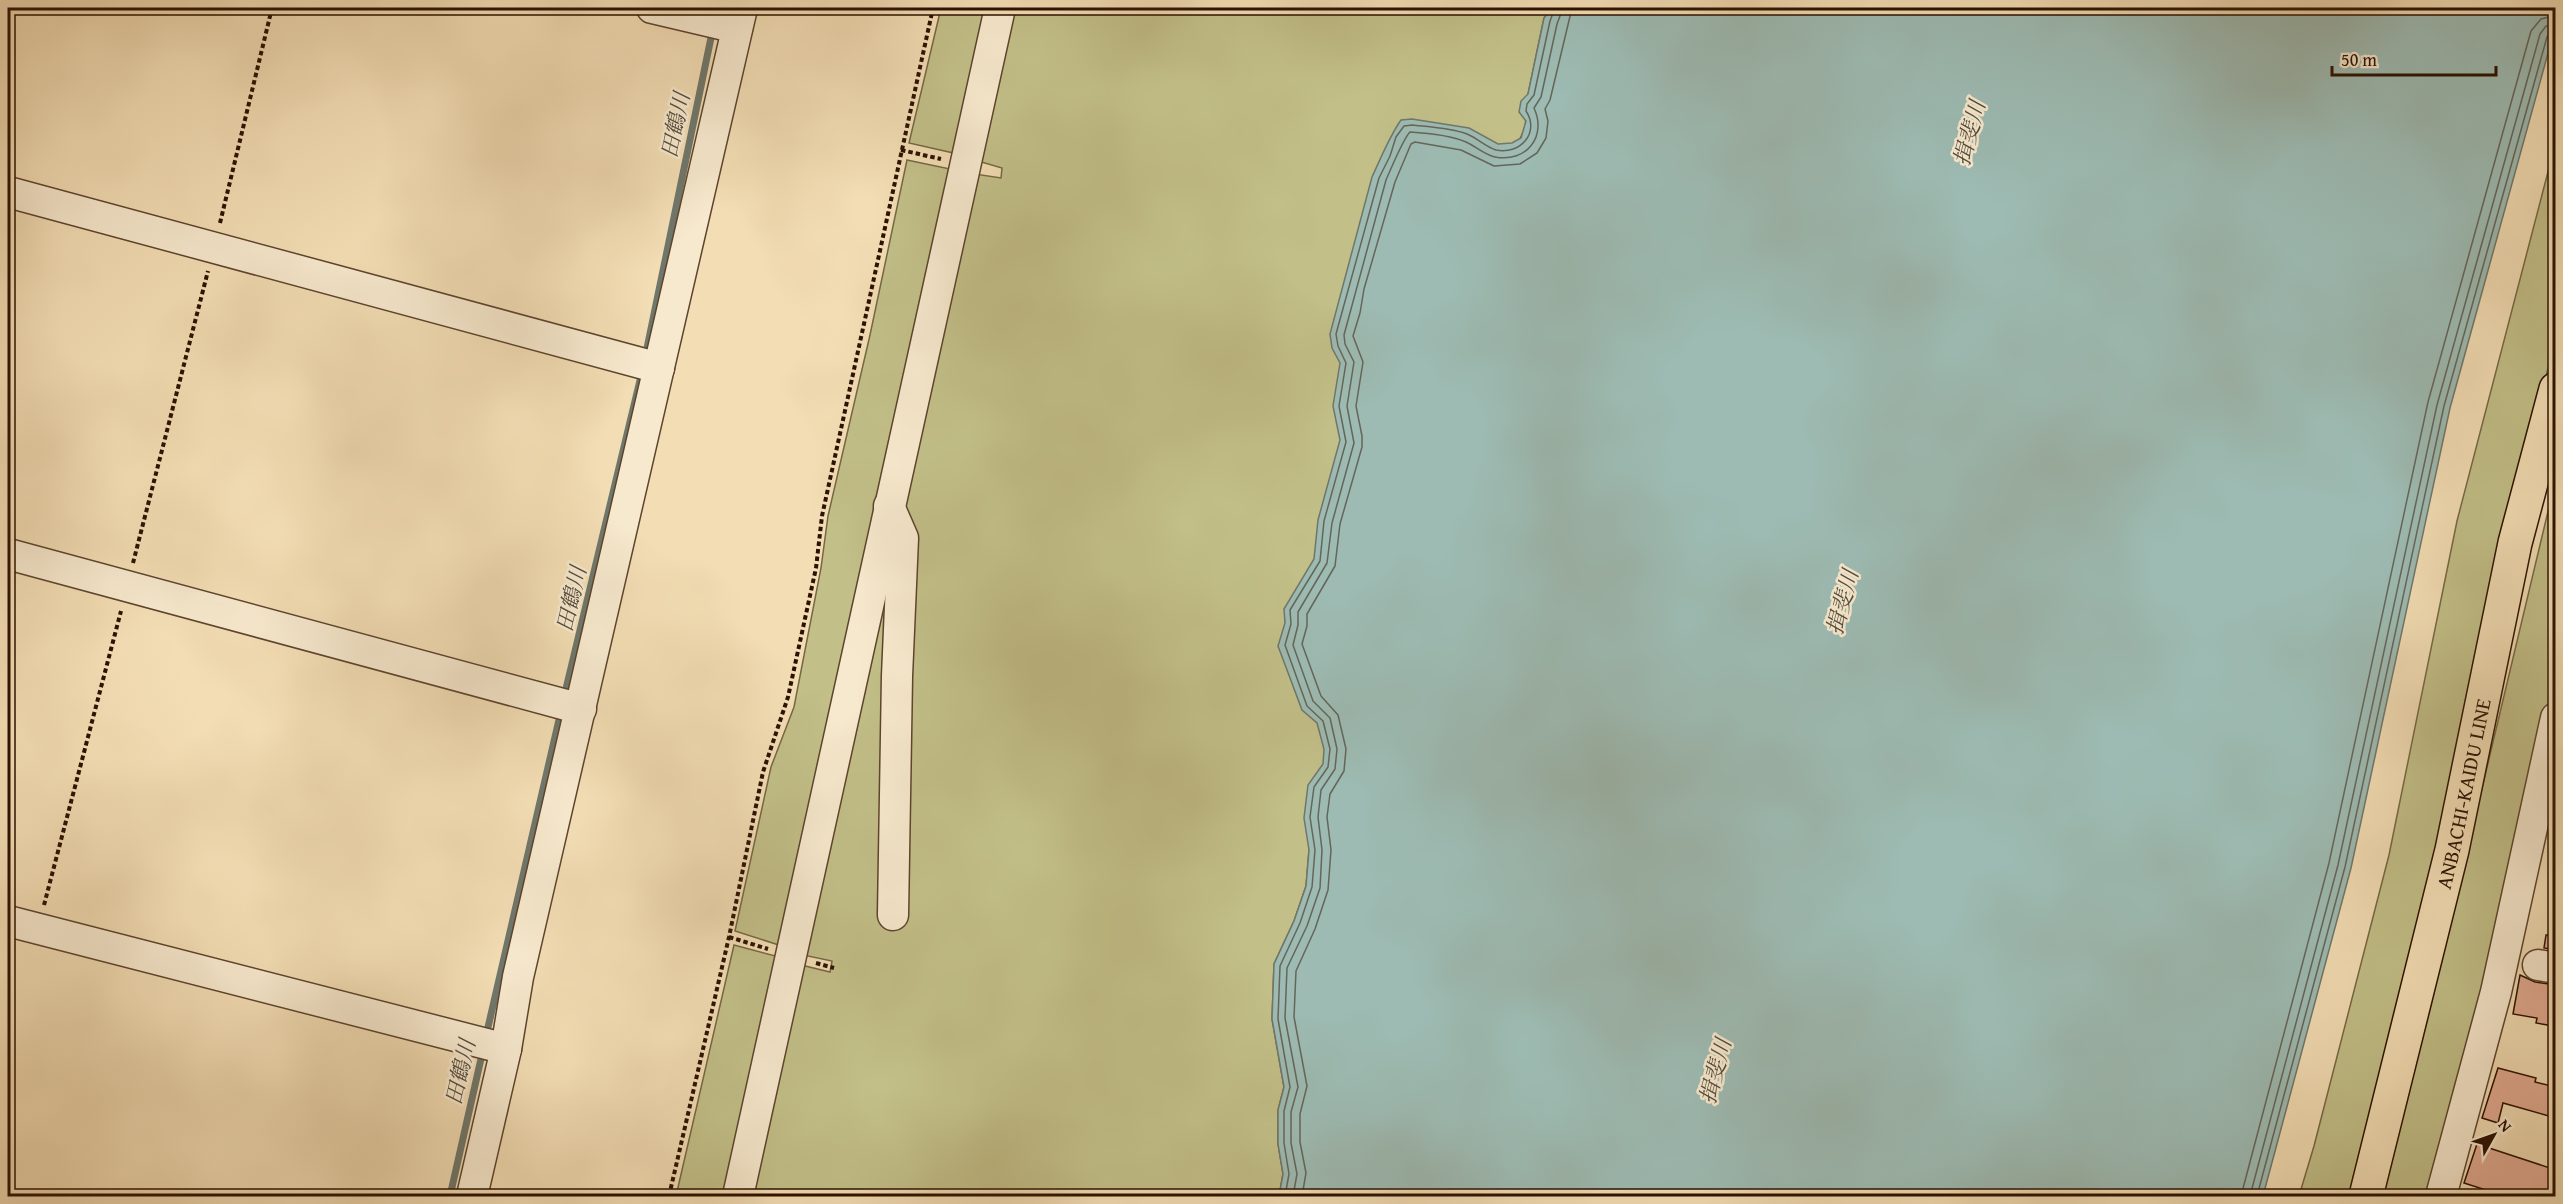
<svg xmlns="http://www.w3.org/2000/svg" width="2563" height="1204" font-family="'Gentium Book Plus','Noto Serif JP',serif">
<rect width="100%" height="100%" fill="#f3ddb4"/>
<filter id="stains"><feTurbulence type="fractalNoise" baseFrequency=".00333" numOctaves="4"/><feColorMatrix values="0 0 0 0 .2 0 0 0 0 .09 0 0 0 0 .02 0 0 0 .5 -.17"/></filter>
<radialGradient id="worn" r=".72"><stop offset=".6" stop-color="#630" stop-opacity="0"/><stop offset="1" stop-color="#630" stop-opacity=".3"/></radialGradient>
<g fill="#c2bf88" stroke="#766844" stroke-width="1.5">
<polygon points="941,8 990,8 958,154 909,143"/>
<polygon points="1013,8 1552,8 1544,18 1528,94 1525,128 1465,255 1325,795 1309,850 1306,886 1294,921 1274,964 1272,1019 1284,1087 1278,1110 1278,1144 1283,1174 1279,1196 749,1196 801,965 830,972 832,961 803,955 893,556 912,526 904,500 975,174 1001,178 1002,168 978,161"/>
<polygon points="2555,145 2555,341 2506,533 2440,848 2349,1196 2299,1196 2314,1146 2389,855 2457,521"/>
<polygon points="907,160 955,170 785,947 735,931 771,767 794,707 821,568 828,516 870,335"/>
<polygon points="2555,482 2555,687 2490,988 2433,1196 2378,1196 2448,931"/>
<polygon points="734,945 783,958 729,1196 676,1196"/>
</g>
<path fill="#9dbbb3" stroke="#6f776b" stroke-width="1.5" d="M1552,8H2555V28L2450,408L2351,868L2263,1196H1279L1283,1174L1278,1144V1110L1284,1087L1272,1019L1274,964L1294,921L1306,886L1309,850L1304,818L1308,785L1323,764L1324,749L1317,723L1302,710L1278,646L1285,623L1284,609L1314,559L1318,520L1340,440L1333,406L1340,363L1332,348L1330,334L1372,177C1381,158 1389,137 1401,120L1412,119L1469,128L1498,144L1512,143L1521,138L1526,121L1519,112L1521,101L1528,94L1544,18Z"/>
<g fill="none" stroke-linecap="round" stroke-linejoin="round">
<g stroke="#64665a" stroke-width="1.5">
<path d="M1285,1196L1289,1174L1284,1143V1111L1290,1087L1278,1019L1280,966L1300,923L1312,887L1315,850L1310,817L1314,787L1328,767L1330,749L1323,721L1307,706L1285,645L1291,624L1290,610L1320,561L1324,521L1346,442L1339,406L1346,363L1338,346L1336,334L1379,178L1390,156L1396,137L1404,126L1412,125C1430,127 1451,128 1467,134C1477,138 1486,147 1496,150C1521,155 1540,132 1526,111L1527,104L1534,95L1550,21L1555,8"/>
<path d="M1293,1196L1297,1174L1291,1143V1112L1298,1087L1285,1018L1287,968L1307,926L1320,888L1322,850L1318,817L1321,790L1335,769L1337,749L1330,718L1313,701L1293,645L1298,625V612L1327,563L1332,523L1354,443L1347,406L1354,362L1345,344L1344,335L1386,180C1391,169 1403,139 1410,132C1427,133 1450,135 1466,142C1475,146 1485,155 1495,157C1527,163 1547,136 1534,108L1541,97L1557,24L1563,8"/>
<polyline points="1302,1196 1306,1173 1300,1142 1300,1114 1307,1086 1294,1017 1296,971 1315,929 1328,890 1331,850 1327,817 1330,794 1344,771 1346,749 1338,715 1321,696 1302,644 1307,626 1307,614 1335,566 1340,524 1362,447 1362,436 1356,406 1363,362 1353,336 1360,313 1364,289 1395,182 1411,144 1415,142 1461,150 1494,166 1520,164 1537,153 1546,138 1548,121 1545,109 1550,100 1572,8"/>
<polyline points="2241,1196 2329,863 2428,402 2531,31 2541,19 2556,15"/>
<polyline points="2250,1196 2338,865 2437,405 2540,34 2546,26 2556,24"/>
<polyline points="2257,1196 2345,867 2444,406 2547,37 2550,33 2556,32"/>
</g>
<g stroke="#6f776b" stroke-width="7">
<polyline points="645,358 713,28"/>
<polyline points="564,697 642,372"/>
<polyline points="486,1036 561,711"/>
<polyline points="450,1196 483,1050"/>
</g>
</g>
<g fill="#e2ab92" stroke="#2b1100" stroke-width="1.5">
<polygon points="2546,935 2556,935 2556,950 2544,948"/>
<polygon points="2520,975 2535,982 2556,985 2554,1026 2536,1023 2537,1018 2513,1014"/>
<polygon points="2498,1068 2536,1078 2535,1082 2556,1087 2556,1118 2503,1103 2498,1123 2482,1118"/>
<polygon points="2477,1144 2556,1170 2556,1197 2484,1197 2486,1190 2464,1183"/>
</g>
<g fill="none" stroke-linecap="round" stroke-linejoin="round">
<defs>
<g id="minor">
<polyline points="652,8 737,28"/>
<polyline points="8,192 659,368"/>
<polyline points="889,506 903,538 897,676 893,915"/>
<polyline points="8,554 581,709"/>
<polyline points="8,921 506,1049"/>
<polyline points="2538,965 2556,968"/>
<polyline points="472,1196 506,1049 518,977 742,8"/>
<polyline points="738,1196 1000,8"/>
<polyline points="2441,1196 2496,992 2556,718"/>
</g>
<g id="major">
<path id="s1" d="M2366,1196L2452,850L2515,543L2556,389"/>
</g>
</defs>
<use href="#minor" stroke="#5d442d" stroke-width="33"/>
<use href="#major" stroke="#2b1100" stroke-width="36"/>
<g stroke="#2b1100" stroke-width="4" stroke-dasharray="4.5 3" stroke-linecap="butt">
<polyline points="901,150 941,159"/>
<polyline points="220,223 272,8"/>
<polyline points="133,563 208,271"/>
<polyline points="44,905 121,611"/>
<polyline points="729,937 768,949"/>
<polyline points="816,963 834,968"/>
<polyline points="669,1196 729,937 763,772 788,697 816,568 822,516 933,8"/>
</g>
<use href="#minor" stroke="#f7e9ce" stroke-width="30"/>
<use href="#major" stroke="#f3ddb4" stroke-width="33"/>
</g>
<g text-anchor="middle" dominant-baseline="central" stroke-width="5" stroke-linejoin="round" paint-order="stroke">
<g font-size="21" fill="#2b1100" stroke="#f7e9ce">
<text stroke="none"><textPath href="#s1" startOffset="414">ANBACHI-KAIDU LINE</textPath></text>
</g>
<g font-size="22" font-style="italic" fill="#534c3f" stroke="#f7e9ce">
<text transform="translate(675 125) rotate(-78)">田鶴川</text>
<text transform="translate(1969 133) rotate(-75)">揖斐川</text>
<text transform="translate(571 599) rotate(-77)">田鶴川</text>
<text transform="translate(1842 602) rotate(-75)">揖斐川</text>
<text transform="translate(1715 1071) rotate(-75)">揖斐川</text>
<text transform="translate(460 1072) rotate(-77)">田鶴川</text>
</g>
</g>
<rect width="2563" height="1204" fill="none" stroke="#f3ddb4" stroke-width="30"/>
<rect x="9" y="9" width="2545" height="1186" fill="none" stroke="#2b1100" stroke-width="3"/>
<rect x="15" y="15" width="2533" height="1174" fill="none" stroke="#2b1100" stroke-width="1.5"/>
<g transform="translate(2494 1135) rotate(50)" stroke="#f7e9ce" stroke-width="4.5" paint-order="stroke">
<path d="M0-4.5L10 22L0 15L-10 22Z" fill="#2b1100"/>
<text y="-9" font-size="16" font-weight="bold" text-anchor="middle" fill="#2b1100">N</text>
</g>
<path d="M2332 66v9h164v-9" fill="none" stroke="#2b1100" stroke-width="3"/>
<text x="2341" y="66" font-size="18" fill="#2b1100" stroke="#f7e9ce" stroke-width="4.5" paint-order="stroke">50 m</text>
<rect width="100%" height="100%" filter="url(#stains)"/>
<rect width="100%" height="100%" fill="url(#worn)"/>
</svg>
